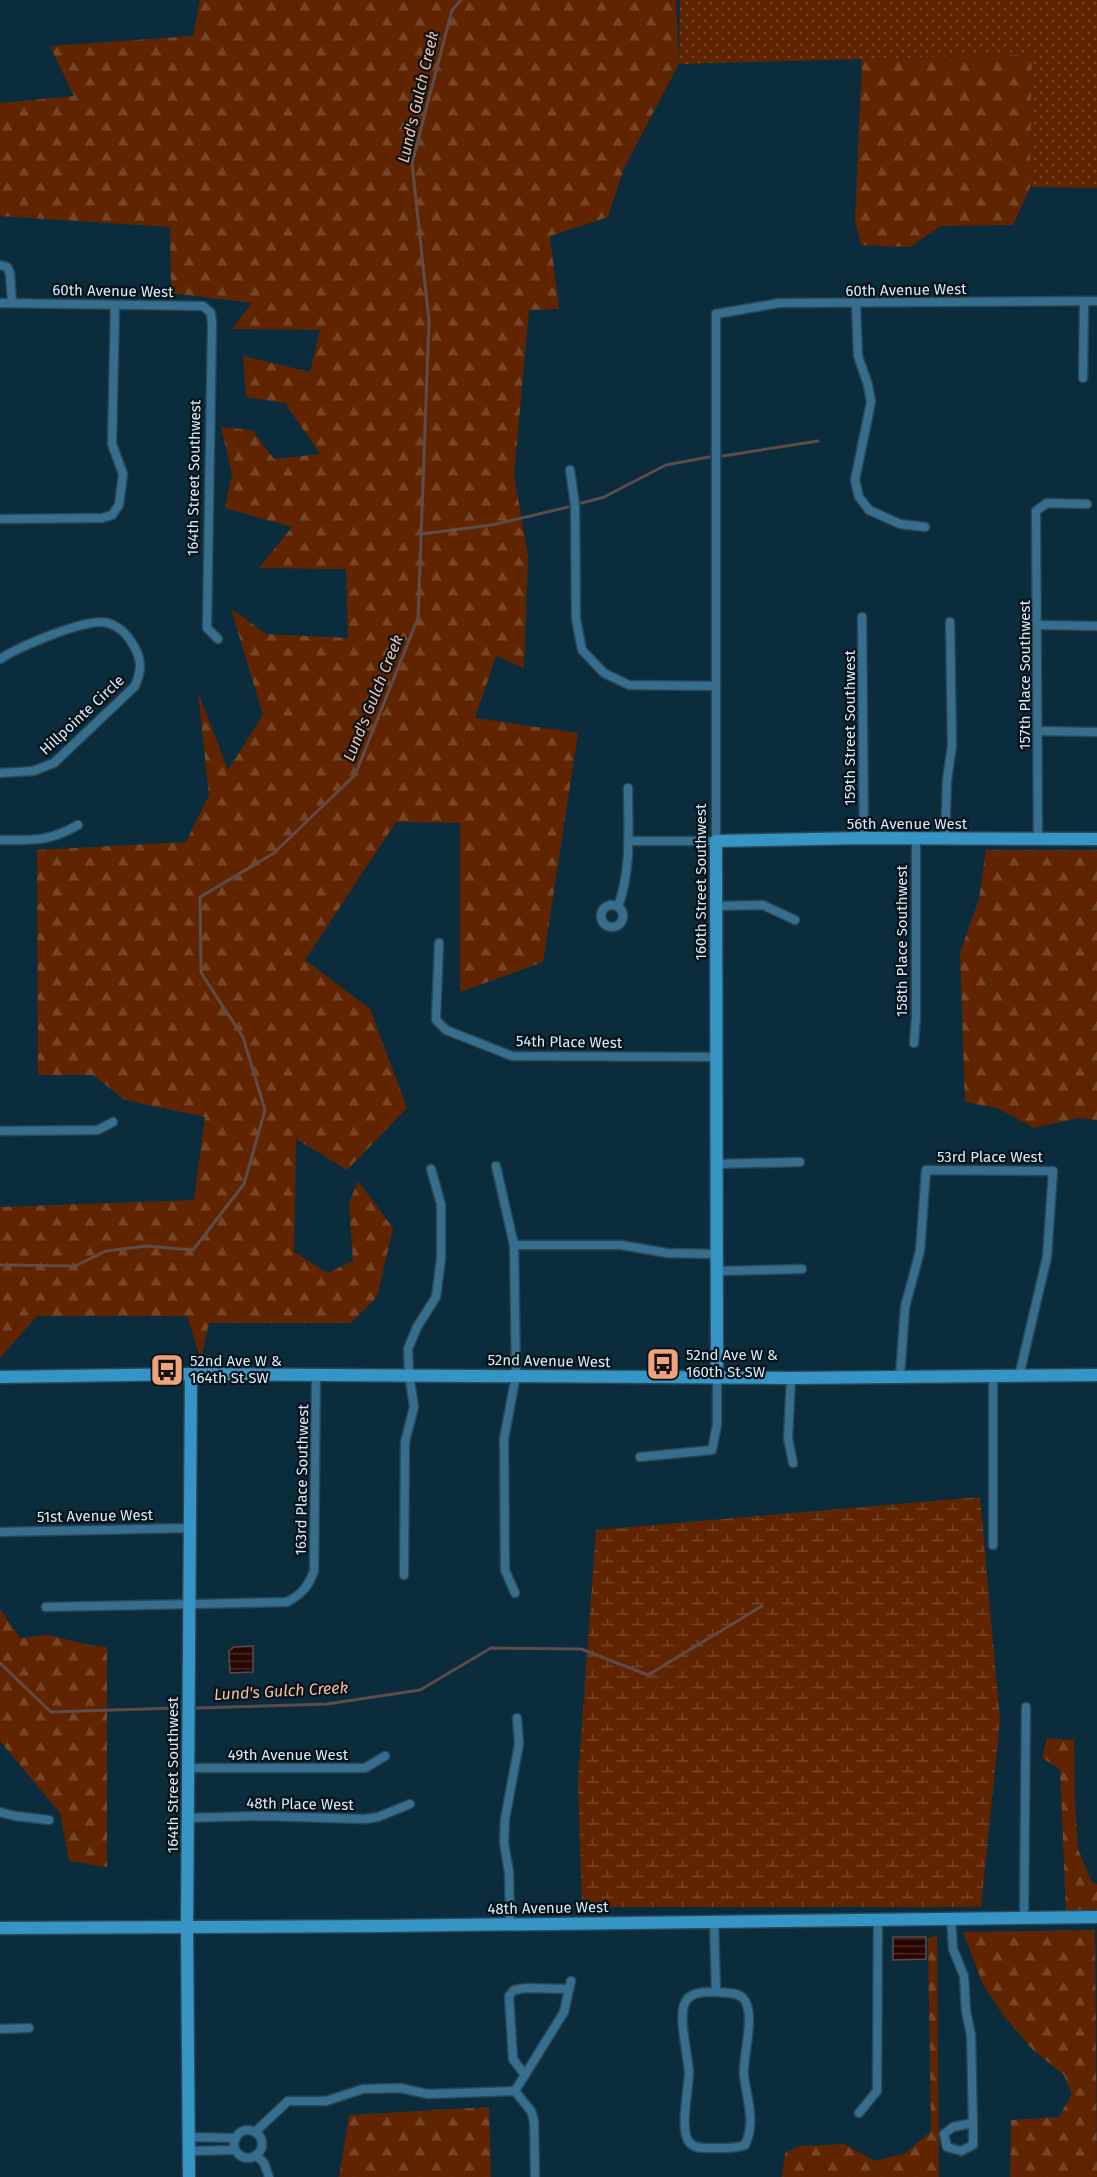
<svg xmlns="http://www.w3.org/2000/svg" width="1097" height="2177" font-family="'Fira Sans',sans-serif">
<defs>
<pattern id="forest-firs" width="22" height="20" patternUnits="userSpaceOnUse" patternTransform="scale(1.5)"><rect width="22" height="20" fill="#602500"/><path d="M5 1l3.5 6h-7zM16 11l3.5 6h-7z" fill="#764526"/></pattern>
<pattern id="wetland-marsh" width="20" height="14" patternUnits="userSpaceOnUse" patternTransform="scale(1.5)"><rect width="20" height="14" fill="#602500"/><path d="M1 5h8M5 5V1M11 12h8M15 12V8" fill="none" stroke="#764526"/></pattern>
<pattern id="park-dots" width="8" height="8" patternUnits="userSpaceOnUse" patternTransform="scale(1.5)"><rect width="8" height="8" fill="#602500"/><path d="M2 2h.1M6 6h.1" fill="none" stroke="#764526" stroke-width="1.8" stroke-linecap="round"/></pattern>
<pattern id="water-rules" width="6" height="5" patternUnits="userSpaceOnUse" patternTransform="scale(1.5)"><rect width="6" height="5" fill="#290700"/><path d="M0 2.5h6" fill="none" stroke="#472b26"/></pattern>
</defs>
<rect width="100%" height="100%" fill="#0a2c3d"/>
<g fill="url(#forest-firs)">
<polygon points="200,0 676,0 679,64 624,168 608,217 550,236 559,309 529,310 514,476 528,555 524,668 496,656 475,718 578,733 543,962 460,992 460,823 396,822 305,960 370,1009 407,1108 347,1170 296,1139 294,1252 328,1273 353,1261 349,1203 358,1181 393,1228 377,1297 351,1323 209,1323 201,1360 187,1316 37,1316 0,1358 0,1207 194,1200 205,1117 125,1100 93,1075 38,1075 37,850 186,842 209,795 198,692 228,770 263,715 231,609 266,634 348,638 346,569 259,568 292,527 225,508 232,474 221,427 252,430 274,459 320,454 285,403 246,397 243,356 310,372 320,330 232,329 252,303 171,293 170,227 0,216 0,103 74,96 50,46 193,36"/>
<polygon points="1032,54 1030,187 1013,225 941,226 910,247 861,245 855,220 862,59"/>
<polygon points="986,850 1097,850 1097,1120 1078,1118 1034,1128 997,1108 965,1102 960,953 979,899"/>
<polygon points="0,1609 20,1638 49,1635 88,1645 107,1647 107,1867 69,1861 60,1813 0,1741"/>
<polygon points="1047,1738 1074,1740 1075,1801 1078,1849 1092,1883 1097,1884 1097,1911 1066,1910 1060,1769 1042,1758"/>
<polygon points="1095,1930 1097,2177 1010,2177 1011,2120 1059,2117 1072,2094 1064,2075 1032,2049 1003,2015 983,1985 963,1932"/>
<polygon points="937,1935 939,2177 782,2177 785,2153 799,2146 844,2144 875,2161 906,2153 931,2131 928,1938"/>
<polygon points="489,2107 491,2177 339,2177 349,2115"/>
</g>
<polygon fill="url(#wetland-marsh)" points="980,1497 1000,1720 981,1907 582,1907 578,1780 596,1530"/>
<polygon fill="url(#park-dots)" points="680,0 1097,0 1097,188 1030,187 1032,54 679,64"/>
<g fill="url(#water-rules)" stroke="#5e4b4a" stroke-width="1.5">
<polygon points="253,1646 253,1672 230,1673 229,1651 234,1647"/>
<polygon points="893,1937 926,1937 926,1959 893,1960"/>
</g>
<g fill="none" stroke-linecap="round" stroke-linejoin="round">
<g stroke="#5e4b4a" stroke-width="3">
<polyline points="723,456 818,441"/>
<polyline points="582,503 604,497 666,465 709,457"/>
<polyline points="421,534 492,525 568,507"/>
<polyline points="0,1265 75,1266 106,1251 146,1246 193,1250 244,1184 265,1110 243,1037 201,973 200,897 274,853 355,775 418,618 429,321 412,163 452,10 461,0"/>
<polyline points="0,1663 51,1712 176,1708"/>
<polyline points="197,1708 327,1704 420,1690 491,1648 581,1649 648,1675 762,1606"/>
</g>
<defs>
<g id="street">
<polyline points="0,265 7,267 10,273 12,303"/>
<polyline points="0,303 203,306 211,313 212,324 207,628 218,639"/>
<polyline points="856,304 858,356 868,385 871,402 855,480 859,497 869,510 900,524 925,527"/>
<polyline points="1083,378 1084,301"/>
<polyline points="570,470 575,505 576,619 582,650 604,673 629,685 716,686"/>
<polyline points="0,519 102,518 112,515 119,505 123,474 112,444 115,305"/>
<polyline points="862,617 864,838"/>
<polyline points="1038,625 1097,626"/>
<path d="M0,659C19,647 87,617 108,623C118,626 127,634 132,643C142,658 142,670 135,686L54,763L33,771L0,773"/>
<polyline points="1039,731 1097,732"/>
<polyline points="945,838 947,780 952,746 950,622"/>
<polyline points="1038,839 1036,511 1047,503 1087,504"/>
<path d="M0,840C32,840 49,842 78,825"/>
<polyline points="628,841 716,841 716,314 779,303 1097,301"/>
<circle cx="612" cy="916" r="11"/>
<polyline points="716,906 763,905 795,920"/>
<path d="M618,907C632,867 628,829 628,788"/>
<polyline points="439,943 436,1020 446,1030 512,1056 716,1057"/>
<polyline points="914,1043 916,1016 916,838"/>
<polyline points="0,1131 98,1130 113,1122"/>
<polyline points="716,1164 800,1162"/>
<polyline points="496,1166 514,1245 516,1375 504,1439 505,1570 515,1593"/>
<polyline points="514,1245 621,1245 667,1253 717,1254"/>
<polyline points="717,1271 802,1269"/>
<polyline points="900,1376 905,1307 920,1251 926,1170 1053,1171 1047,1257 1019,1376"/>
<polyline points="791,1378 788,1439 793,1463"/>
<polyline points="640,1457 712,1450 717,1425 717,1378"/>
<polyline points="0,1532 190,1528"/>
<polyline points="993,1545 993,1376"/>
<polyline points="404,1575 405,1442 414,1407 409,1374 408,1349 417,1327 436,1297 441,1259 441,1204 431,1169"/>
<path d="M46,1607L287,1602C302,1594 308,1587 314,1571L316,1374"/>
<polyline points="188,1768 365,1768 385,1756"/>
<polyline points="0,1812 15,1816 49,1820"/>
<polyline points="187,1818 260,1816 365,1819 378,1817 410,1804"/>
<polyline points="1024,1917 1026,1707"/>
<polyline points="951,1918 953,1949 964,1976 966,2011 971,2035 973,2123 953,2127 944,2134 947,2147 961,2151 973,2145 973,2123"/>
<path d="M714,1920L716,1992C724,1993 736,1991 743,1998C757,2013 742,2057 744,2076C747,2100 756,2122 745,2145C734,2149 724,2148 713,2148C706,2148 697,2149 691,2144C678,2134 689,2088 689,2073C688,2056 679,2021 684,2005C689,1991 704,1992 716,1992"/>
<polyline points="510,1923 509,1872 504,1843 505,1819 519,1744 517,1718"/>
<polyline points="0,2029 29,2028"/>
<polyline points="525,2075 513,2059 509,1996 514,1990 526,1988 569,1989"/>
<polyline points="515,2091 564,2012 571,1981"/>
<polyline points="859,2113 877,2091 878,1920"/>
<circle cx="248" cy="2144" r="14"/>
<polyline points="255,2132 288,2101 326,2101 363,2089 400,2088 428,2094 515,2091 531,2111 534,2121 535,2177"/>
<polyline points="189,2137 236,2138"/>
<polyline points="189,2151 235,2150"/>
<polyline points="256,2155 264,2163 269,2177"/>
</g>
<g id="secondary">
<polyline points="0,1377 191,1374 791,1378 1097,1375"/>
<polyline points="717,1378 716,841 864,838 1097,839"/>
<polyline points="0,1928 380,1926 1097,1917"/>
<polyline points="189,2177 187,1928 191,1374"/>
</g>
</defs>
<use href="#street" stroke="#274757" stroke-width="11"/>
<use href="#secondary" stroke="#274757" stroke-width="15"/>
<use href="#street" stroke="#386e8d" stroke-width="8"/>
<use href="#secondary" stroke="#3795c6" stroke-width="12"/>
</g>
<defs>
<symbol id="bus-square" viewBox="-11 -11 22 22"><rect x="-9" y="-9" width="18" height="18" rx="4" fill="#f0a27a" stroke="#06131b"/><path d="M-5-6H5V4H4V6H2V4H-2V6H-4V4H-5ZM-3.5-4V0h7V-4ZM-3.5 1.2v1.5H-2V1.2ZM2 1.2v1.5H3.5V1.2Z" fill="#111"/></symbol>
</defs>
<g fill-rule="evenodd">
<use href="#bus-square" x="644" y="1345" width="38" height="38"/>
<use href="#bus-square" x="148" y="1351" width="38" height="38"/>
</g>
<g text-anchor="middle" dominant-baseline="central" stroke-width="4.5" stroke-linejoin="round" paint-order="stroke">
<g font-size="15" fill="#d9ebf6" stroke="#06131b">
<text transform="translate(906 290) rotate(-1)">60th Avenue West</text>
<text transform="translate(113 291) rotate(1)">60th Avenue West</text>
<text transform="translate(194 478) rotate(-89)">164th Street Southwest</text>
<text transform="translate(1025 675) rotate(-90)">157th Place Southwest</text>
<text transform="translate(82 715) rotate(-43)">Hillpointe Circle</text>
<text transform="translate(850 728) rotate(-90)">159th Street Southwest</text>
<text x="907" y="824">56th Avenue West</text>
<text transform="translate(701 882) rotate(-90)">160th Street Southwest</text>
<text transform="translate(902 941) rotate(-90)">158th Place Southwest</text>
<text transform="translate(569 1042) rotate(1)">54th Place West</text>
<text x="990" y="1157">53rd Place West</text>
<text transform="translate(549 1361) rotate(1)">52nd Avenue West</text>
<text transform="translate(302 1480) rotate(-89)">163rd Place Southwest</text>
<text transform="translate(95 1516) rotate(-1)">51st Avenue West</text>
<text x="288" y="1755">49th Avenue West</text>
<text transform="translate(173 1775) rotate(-90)">164th Street Southwest</text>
<text transform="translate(300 1804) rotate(1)">48th Place West</text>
<text transform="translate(548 1908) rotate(-1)">48th Avenue West</text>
</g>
<g font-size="15" fill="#d9ebf6" stroke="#06131b" text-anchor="start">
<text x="686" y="1355">52nd Ave W &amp;<tspan x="686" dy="17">160th St SW</tspan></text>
<text x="190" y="1361">52nd Ave W &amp;<tspan x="190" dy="17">164th St SW</tspan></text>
</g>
<g font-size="16" font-style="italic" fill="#fbbe9f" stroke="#06131b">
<text transform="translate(418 97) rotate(-77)">Lund's Gulch Creek</text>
<text transform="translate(373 698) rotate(-68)">Lund's Gulch Creek</text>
<text transform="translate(281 1691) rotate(-3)">Lund's Gulch Creek</text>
</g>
</g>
</svg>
